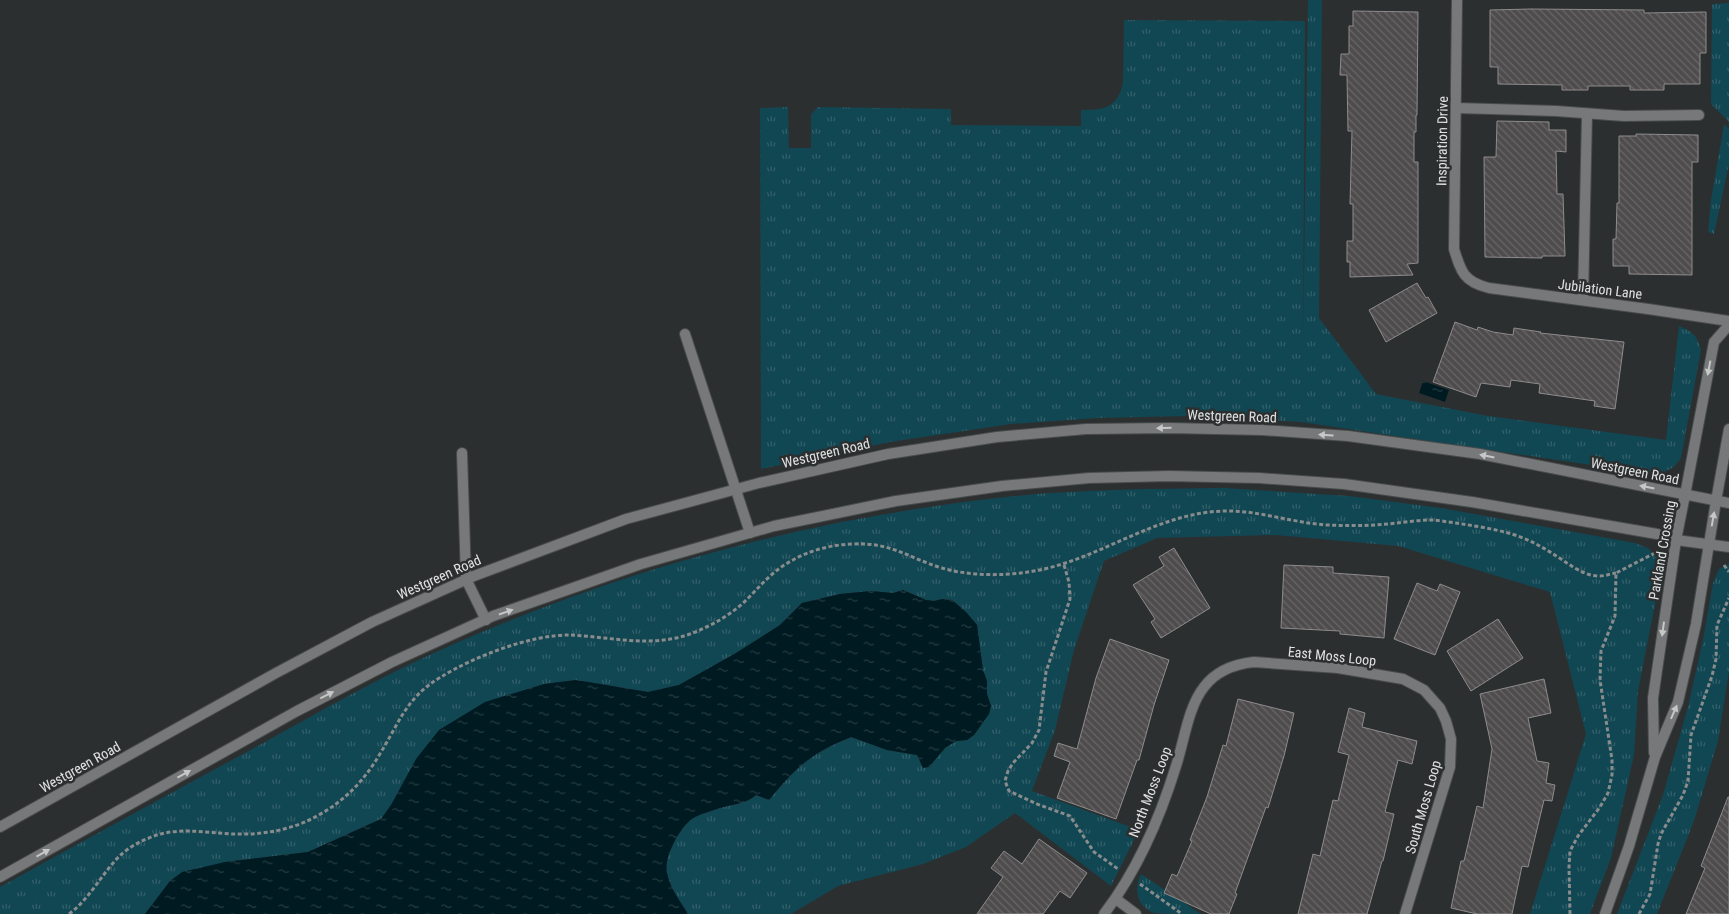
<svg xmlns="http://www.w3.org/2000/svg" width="1729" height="914" font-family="'Roboto Condensed',sans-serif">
<defs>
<pattern id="grass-tufts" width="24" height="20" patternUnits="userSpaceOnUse" patternTransform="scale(1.25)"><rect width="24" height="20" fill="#114653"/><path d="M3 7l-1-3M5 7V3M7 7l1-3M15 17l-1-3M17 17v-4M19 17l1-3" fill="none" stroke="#33606b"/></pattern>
<pattern id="water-ripples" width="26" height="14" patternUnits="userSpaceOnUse" patternTransform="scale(1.25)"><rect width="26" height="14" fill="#001a22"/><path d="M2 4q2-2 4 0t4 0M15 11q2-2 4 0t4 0" fill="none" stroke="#253b42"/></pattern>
<pattern id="building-back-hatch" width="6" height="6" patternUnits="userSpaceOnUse" patternTransform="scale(1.25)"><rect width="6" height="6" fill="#4f4c4d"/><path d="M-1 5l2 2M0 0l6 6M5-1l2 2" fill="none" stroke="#686666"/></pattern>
</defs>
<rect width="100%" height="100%" fill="#2c2f30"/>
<g fill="url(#grass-tufts)">
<path d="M1308,0H1322L1319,318L1376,394L1488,416L1666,440L1679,326C1693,332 1697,335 1701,350L1681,458L1674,467L1658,475L1301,422L1189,416L1098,418L1011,424L890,442L761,469L760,108L788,107L789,148H811V114L818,107L951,109V125L1081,126V110C1104,110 1118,108 1123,82L1124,20L1305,21L1303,341Z"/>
<polygon points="1729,3 1729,122 1711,104 1712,4"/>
<polygon points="1724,124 1729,129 1729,164 1714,234 1708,232 1711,200"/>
<path d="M1225,488L1349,496L1441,508L1635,543L1648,548L1658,559L1660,579L1638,691L1634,755L1611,858L1590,914H1530L1586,734L1550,592L1398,546L1276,535L1157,538L1104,561L1074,650L1055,730L1032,791L1139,830L1111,886L1015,813L966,847L923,864L838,886L791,914H688C680,901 670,888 667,873C663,858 681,824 695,817C703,813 712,811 720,808C733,804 746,804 756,795L769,800C796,767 811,753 852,737L887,750L917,755L923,767H929L945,748L956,741L967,740L974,735L989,714L991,706L987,694V681L983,670L977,625L966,612L952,600L942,599L934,601L926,600L903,590L893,593L871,591L840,594L802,603L780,625L736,653L679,685L648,692L576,680L544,684L391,805L381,819L308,852L226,862L170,881L145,914H0V887C88,838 177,790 265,742C321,711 376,679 434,653C618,569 814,517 1015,496C1084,489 1155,489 1225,488Z"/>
<polygon points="1729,564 1729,671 1718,741 1694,821 1657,914 1617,914 1663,795 1688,707 1703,640 1713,583 1719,569"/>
<path d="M1141,874L1201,914C1192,914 1161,914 1154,913C1136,906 1134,889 1141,874Z"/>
</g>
<g fill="url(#water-ripples)">
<polygon points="1423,381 1449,390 1445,402 1419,393"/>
<path d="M903,590L926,600L934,601L942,599L952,600L966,612L977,625L983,670L987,681V694L991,706L989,714L974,735L967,740L956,741L945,748L929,767L923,768L917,755L887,750L851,737C811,753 796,767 769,800L756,795C746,804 733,804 720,808C712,811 703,813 695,817C681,824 663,858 667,873C670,888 680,901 688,914H145L170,881L182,872L225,862L308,852L381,819L391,805L416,759L439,730L485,702L544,684L576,680L648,692L679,685L736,653L780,625L802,603L840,594L871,591L893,593Z"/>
</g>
<g fill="url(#building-back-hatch)" stroke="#8e8b8c">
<polygon points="1531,9 1644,10 1644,13 1706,12 1706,53 1700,53 1700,84 1664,84 1664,90 1630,90 1630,86 1588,86 1588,90 1562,90 1562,85 1498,84 1498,67 1490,67 1490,10"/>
<polygon points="1353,11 1418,12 1417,115 1416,115 1416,132 1414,132 1414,162 1418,162 1418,263 1407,264 1413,275 1350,277 1350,262 1347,262 1347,241 1353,241 1353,204 1350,204 1352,131 1348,131 1347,75 1340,75 1341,54 1349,54 1349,26 1353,26"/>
<polygon points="1497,121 1549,122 1549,130 1566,130 1566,152 1556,151 1557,194 1563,194 1565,256 1542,256 1542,258 1485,257 1484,157 1496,157"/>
<polygon points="1636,134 1698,135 1698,162 1692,162 1692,275 1629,274 1629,266 1613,266 1613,239 1616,239 1617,203 1619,203 1619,136 1636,136"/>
<polygon points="1417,283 1426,298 1428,297 1437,313 1386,342 1369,310"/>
<polygon points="1455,322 1477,330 1478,327 1493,332 1513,335 1514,328 1541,332 1540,333 1624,342 1615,409 1594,406 1595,401 1539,393 1540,384 1511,380 1510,387 1481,383 1476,397 1433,382"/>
<polygon points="1174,548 1210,608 1161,638 1151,622 1155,619 1133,585 1164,566 1159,557"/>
<polygon points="1284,565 1333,567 1333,573 1389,577 1384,638 1340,634 1340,631 1281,628"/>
<polygon points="1417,583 1437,591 1440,584 1460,592 1435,655 1394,639"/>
<polygon points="1498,619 1523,658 1471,691 1447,651"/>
<polygon points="1110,639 1169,660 1154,705 1139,760 1137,760 1116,819 1057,798 1070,762 1054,756 1058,743 1077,749 1096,678"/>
<polygon points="1544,679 1551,713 1528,718 1537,761 1549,763 1546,783 1555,785 1552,801 1544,800 1528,867 1522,866 1512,914 1477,914 1451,908 1461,861 1464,861 1477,806 1483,808 1492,749 1480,694"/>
<polygon points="1238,699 1294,713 1284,756 1268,808 1266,807 1235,893 1237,894 1229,914 1211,914 1164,893 1172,874 1177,876 1192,841 1190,840 1207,797 1223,745 1226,746"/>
<polygon points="1349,708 1365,713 1362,727 1417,741 1412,764 1398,760 1385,812 1394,814 1383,861 1382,861 1367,914 1298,914 1313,854 1320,856 1333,800 1338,801 1349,755 1338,752"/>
<polygon points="1728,797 1729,797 1729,914 1686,914 1705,868 1701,866"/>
<polygon points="1039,839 1087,873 1070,898 1060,891 1043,914 977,914 1003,877 991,868 1004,851 1022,864"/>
</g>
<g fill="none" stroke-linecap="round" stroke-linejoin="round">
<defs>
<g id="service">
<polyline points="1456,108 1556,111 1624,116 1699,115"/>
<polyline points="1583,300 1587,114"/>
<polyline points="685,334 750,533"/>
<polyline points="462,453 466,579 486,620"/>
</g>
<g id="minor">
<path d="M1457,0L1454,249C1461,272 1464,282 1489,288L1648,309L1729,321"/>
<polyline points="1685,495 1714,342 1729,325"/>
<polyline points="1716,501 1729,429"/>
<polyline points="1116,899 1136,914"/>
<path d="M1104,914C1137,871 1160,818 1176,766C1184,742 1188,707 1204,687C1216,671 1235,664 1254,662L1338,668L1403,679L1424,690L1440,708L1446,721L1451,739L1450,767L1405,914"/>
</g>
<g id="tertiary">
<polyline points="1654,753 1653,698 1676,540 1685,495"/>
<polyline points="0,827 276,673 372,622 474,576 626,519 759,483 888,454 997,437 1086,429 1169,428 1262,430 1348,436 1480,454 1729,503"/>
<polyline points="0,877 297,711 392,662 493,616 641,564 774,526 896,501 1002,486 1089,478 1169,476 1259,478 1344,484 1472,502 1657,534 1676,540 1729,547"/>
<polyline points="1605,914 1629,846 1655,757 1678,702 1696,624 1716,501"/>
</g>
</defs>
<use href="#service" stroke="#494c4c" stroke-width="12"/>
<use href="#minor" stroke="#494c4c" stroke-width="12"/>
<use href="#tertiary" stroke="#494c4c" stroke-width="12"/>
<g stroke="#898c8c" stroke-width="3" stroke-dasharray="4 2.5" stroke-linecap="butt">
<polyline points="1064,565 1069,582 1070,599 1046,672 1039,730 1032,743 1013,763 1008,771 1005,781 1009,791 1037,804 1070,816 1094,852 1118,869"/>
<polyline points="1724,565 1729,572"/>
<polyline points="1140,884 1182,914"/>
<path d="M69,914C88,900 99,879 114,862C123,851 136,843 149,838C176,826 205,833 234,834C263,835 292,830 317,816C343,802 363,782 378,757C399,724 405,698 441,677C473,657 532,634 571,635C611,637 651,648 690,634C709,627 727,617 742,604C755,592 766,578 780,568C801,553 826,545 852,544C892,542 908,558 942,568C969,576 1001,576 1028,572C1098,562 1153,513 1224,511C1258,510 1293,523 1327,525C1350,526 1372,526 1396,523C1407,522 1419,520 1430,520C1438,520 1447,522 1456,523C1475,526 1496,529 1515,535C1529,540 1541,546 1553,554C1567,562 1582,576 1599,576C1605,576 1610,574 1616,573"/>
<polyline points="1570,914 1569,867 1570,851 1578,836 1600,807 1608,793 1612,775 1612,760 1600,680 1601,651 1615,616 1616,573 1655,553"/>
<polyline points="1639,914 1650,894 1658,844 1661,834 1683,795 1688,781 1691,735 1712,676 1716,659 1717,625 1729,598"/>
</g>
<use href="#service" stroke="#777879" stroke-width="10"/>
<use href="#minor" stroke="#777879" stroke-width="10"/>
<use href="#tertiary" stroke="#777879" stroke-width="10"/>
</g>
<defs><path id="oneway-solid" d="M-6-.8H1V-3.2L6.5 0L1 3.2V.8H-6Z" transform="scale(1.25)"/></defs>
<g fill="#c6c8c8">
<use href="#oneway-solid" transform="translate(1709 368) rotate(101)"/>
<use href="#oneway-solid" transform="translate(1164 428) rotate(179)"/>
<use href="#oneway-solid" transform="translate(1326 435) rotate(-176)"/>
<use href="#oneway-solid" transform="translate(1487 456) rotate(-169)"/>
<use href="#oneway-solid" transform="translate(1647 487) rotate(-169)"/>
<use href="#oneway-solid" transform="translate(1713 519) rotate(-80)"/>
<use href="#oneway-solid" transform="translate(506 612) rotate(-19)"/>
<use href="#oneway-solid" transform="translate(1663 629) rotate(98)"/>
<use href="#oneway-solid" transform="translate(327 695) rotate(-27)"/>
<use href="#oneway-solid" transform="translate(1674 712) rotate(-66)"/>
<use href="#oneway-solid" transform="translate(184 774) rotate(-29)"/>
<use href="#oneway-solid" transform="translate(43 853) rotate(-29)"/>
</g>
<g text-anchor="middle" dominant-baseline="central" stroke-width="5" stroke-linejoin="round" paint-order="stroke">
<g font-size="14" fill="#e0e2e2" stroke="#2c2f30">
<text transform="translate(1442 141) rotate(-89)">Inspiration Drive</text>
<text transform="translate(1600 289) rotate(7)">Jubilation Lane</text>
<text transform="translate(1232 416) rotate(2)">Westgreen Road</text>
<text transform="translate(826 453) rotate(-13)">Westgreen Road</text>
<text transform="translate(1635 471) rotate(11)">Westgreen Road</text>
<text transform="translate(1662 550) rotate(-80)">Parkland Crossing</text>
<text transform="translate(439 577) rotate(-24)">Westgreen Road</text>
<text transform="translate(1332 656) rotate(6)">East Moss Loop</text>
<text transform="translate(80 767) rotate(-29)">Westgreen Road</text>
<text transform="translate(1150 792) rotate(-69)">North Moss Loop</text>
<text transform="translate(1423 807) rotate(-74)">South Moss Loop</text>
</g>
</g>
</svg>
